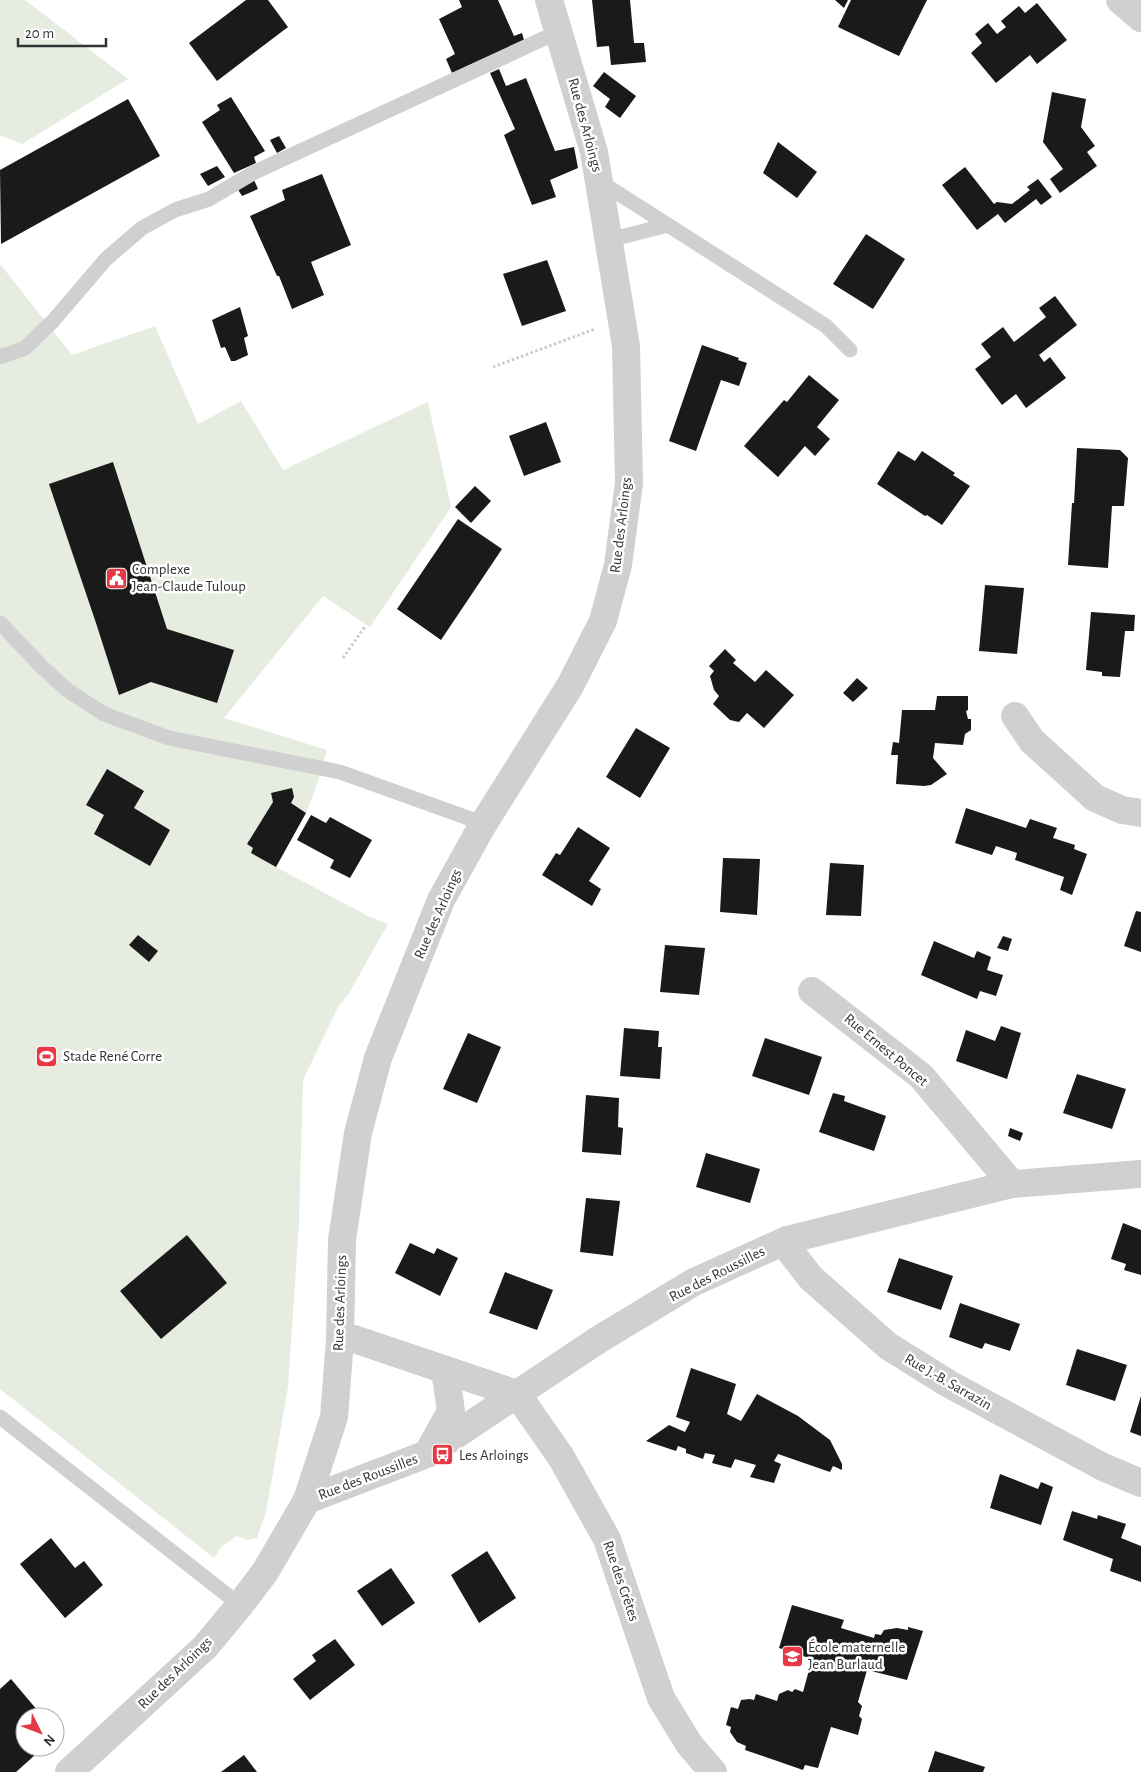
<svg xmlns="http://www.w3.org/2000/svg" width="1141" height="1772" font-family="'Alegreya Sans',sans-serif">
<rect width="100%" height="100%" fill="#fff"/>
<g fill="#e6ecdf">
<polygon points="0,0 25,0 128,79 22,144 0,135"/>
<polygon points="0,264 72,355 155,326 198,424 241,401 283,470 428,402 451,507 370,627 323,596 224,718 327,750 318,782 306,813 276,867 368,916 388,924 348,995 338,1007 303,1080 299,1223 288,1387 266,1512 257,1538 247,1540 237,1536 221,1547 214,1558 0,1389"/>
</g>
<g fill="#1a1a1a">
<polygon points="246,0 268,0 288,27 217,81 189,43"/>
<polygon points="459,0 498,0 514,36 522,33 524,40 452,73 446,59 455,54 439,19 462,7"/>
<polygon points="592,0 630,0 634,43 644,43 646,62 611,65 609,46 597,47"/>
<polygon points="835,0 848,0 844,8"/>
<polygon points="851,0 927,0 899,56 838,27"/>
<polygon points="1037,3 1067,40 1037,64 1030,55 996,83 971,53 982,43 975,34 988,23 997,34 1006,27 1001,21 1019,6 1025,13"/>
<polygon points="499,69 506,86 526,78 555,151 574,147 578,168 550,180 556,197 532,205 504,135 515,129 490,73"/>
<polygon points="604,72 636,96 620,118 605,107 610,99 593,86"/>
<polygon points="1052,92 1086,99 1081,127 1095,146 1087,152 1097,166 1060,193 1050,179 1063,169 1043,142"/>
<polygon points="231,97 265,151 254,157 256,163 234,173 202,122 220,110 217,105"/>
<polygon points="128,99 160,156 1,244 0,170"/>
<polygon points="279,136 286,148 277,153 270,140"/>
<polygon points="778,142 817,172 797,198 763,173"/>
<polygon points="217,166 225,177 208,186 200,174"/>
<polygon points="965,167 994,204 997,202 1012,204 1030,190 1027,187 1038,179 1052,197 1041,205 1036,199 1005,223 998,214 977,230 942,185"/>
<polygon points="322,174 351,245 311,262 324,295 292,309 279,276 277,276 250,216 285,200 282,190"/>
<polygon points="254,180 258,189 242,196 237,188"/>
<polygon points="866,234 905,259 873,309 833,284"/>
<polygon points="547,260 566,311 522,326 503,274"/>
<polygon points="1055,296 1077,325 1039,355 1044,362 1050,357 1066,378 1026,408 1016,394 1002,405 975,369 991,357 981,344 1003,327 1014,342 1046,317 1039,308"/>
<polygon points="240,307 248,336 244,338 248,355 235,361 231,361 225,347 221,348 212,320"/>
<polygon points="702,345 739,358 738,360 747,363 739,386 721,380 696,451 669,441"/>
<polygon points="809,375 839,400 817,427 830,439 815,456 805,446 778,477 744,446 784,400 787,402"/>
<polygon points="546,422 561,462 524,476 509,436"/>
<polygon points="1077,448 1120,450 1128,458 1124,506 1112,506 1108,568 1068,565 1072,503 1074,503"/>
<polygon points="898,451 915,461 922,451 955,473 953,475 970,486 942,525 927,515 925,516 877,484"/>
<polygon points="113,462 167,629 234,650 217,703 151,682 119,695 96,623 49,484"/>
<polygon points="475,486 491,501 471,523 455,507"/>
<polygon points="458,519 502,549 441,640 397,609"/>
<polygon points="985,585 1024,588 1017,654 979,651"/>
<polygon points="1091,612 1135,615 1134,631 1125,631 1120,677 1102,676 1102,672 1086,670"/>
<polygon points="725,649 736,660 733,663 755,682 766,670 794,695 764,728 747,713 739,722 730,720 713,704 719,696 714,690 710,676 714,671 709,666"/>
<polygon points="857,678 868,688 853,702 843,693"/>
<polygon points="937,696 968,696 968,710 966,711 968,719 971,719 971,730 965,734 963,745 935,743 933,758 947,774 931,785 924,786 896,784 898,755 891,755 893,742 899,743 902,710 935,710"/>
<polygon points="636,728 670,748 640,798 606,777"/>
<polygon points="107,769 144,791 134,808 170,830 150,866 94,834 104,815 86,805"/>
<polygon points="292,788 294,797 291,803 306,813 276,867 251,853 253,848 247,844 273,802 271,793"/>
<polygon points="966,808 1026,828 1030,819 1057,828 1053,838 1075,845 1074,849 1087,854 1072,895 1060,890 1064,877 1015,860 1017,853 996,846 992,855 955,843"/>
<polygon points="311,815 326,823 330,817 372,840 350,878 330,868 334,860 297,840"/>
<polygon points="578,827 610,848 589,881 601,889 592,906 542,875 556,853 560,855"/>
<polygon points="723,858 760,859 757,915 720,912"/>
<polygon points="830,863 864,865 861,916 826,915"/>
<polygon points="1136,911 1141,912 1141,952 1124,946"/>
<polygon points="138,935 158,951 149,962 129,945"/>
<polygon points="1003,936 1012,939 1008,951 997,948"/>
<polygon points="934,941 974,958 977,951 991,957 987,970 1003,975 996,996 980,991 977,999 921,975"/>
<polygon points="665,945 705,948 699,995 660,992"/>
<polygon points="1001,1026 1021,1033 1007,1079 956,1061 966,1030 995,1041"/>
<polygon points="624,1028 659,1031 658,1047 662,1047 660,1079 620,1076"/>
<polygon points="468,1033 501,1047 477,1103 443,1089"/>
<polygon points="765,1038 822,1057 809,1095 752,1076"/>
<polygon points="1077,1074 1126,1089 1112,1129 1063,1113"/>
<polygon points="833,1093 845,1096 844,1101 886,1116 874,1151 819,1132"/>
<polygon points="586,1095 619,1098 618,1127 623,1128 621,1155 582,1152"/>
<polygon points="1010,1128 1023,1133 1020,1141 1008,1136"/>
<polygon points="706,1153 760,1169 750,1203 696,1187"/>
<polygon points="586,1198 620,1201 613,1256 580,1252"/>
<polygon points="1123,1223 1141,1230 1141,1275 1124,1270 1126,1264 1111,1259"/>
<polygon points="187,1235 227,1283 161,1339 120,1291"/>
<polygon points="410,1243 434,1254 437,1248 458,1258 440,1296 395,1273"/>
<polygon points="899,1258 953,1276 941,1310 887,1292"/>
<polygon points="505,1272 553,1290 537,1330 489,1313"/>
<polygon points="960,1303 1020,1324 1010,1351 985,1343 982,1349 949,1337"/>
<polygon points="1077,1349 1127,1365 1115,1401 1066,1385"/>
<polygon points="691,1368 736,1384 727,1414 741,1421 757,1394 798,1416 830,1440 842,1464 842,1470 833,1466 830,1472 778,1454 774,1461 781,1464 774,1483 750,1477 756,1465 735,1459 731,1468 712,1463 715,1455 705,1453 703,1459 686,1453 686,1449 678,1446 676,1451 646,1441 669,1425 685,1432 690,1422 676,1417"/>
<polygon points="1141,1396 1141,1436 1130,1432"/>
<polygon points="1000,1474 1038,1489 1041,1482 1053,1487 1041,1525 990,1508"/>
<polygon points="1072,1511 1097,1519 1098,1515 1126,1524 1121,1538 1141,1546 1141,1582 1110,1571 1113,1559 1063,1540"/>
<polygon points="51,1538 75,1568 84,1561 103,1585 65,1618 20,1564"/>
<polygon points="487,1551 516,1598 479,1623 451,1575"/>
<polygon points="391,1568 415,1603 382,1626 357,1591"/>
<polygon points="792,1605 844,1620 841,1628 874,1638 875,1634 881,1635 884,1630 897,1628 908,1630 908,1627 923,1631 907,1680 867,1670 858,1702 862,1706 859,1716 862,1719 858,1735 831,1727 818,1768 805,1765 803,1770 745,1750 746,1746 737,1742 730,1732 731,1727 726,1725 731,1707 738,1709 741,1700 750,1699 754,1700 756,1694 777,1701 779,1694 788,1690 792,1692 795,1689 803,1692 812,1659 779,1648"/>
<polygon points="335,1639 355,1665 310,1700 293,1679 316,1661 312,1655"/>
<polygon points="11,1679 43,1717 25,1717 25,1747 44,1747 16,1772 0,1772 0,1689"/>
<polygon points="935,1751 985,1767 983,1772 928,1772"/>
<polygon points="244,1755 257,1772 221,1772"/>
</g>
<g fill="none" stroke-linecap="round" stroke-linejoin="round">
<g stroke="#cdcdcd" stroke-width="3" stroke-dasharray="2.5 2.5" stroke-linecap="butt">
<polyline points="493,367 595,329"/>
<polyline points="343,658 366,625"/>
</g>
<g stroke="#d0d0d0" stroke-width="15">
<polyline points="599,181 826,326 850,350"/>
<polyline points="609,240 668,225"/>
<polyline points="0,357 25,348 53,321 106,259 142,228 175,210 209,199 255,172 558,32"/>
<polyline points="0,623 41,666 67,690 104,714 169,738 340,772 471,819 482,826"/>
<polyline points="0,1417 240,1605"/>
</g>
<g stroke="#d0d0d0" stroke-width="28">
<polyline points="1015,716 1032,741 1095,798 1122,810 1141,813"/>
<polyline points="812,991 921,1076 1012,1184"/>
<polyline points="787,1240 790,1251 811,1278 888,1346 949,1384 1103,1467 1141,1483"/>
<polyline points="340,1340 354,1339 517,1394"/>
<polyline points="517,1394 561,1457 607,1539 661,1698 689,1744 713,1772"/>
<polyline points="429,1451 451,1411 445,1370"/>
<polyline points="307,1500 427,1454 598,1340 694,1282 787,1240 1012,1184 1141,1174"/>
</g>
<g stroke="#d0d0d0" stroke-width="28">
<polyline points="1120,0 1141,18"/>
<polyline points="69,1772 205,1647 240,1605 265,1572 307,1500 334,1417 340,1340 342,1240 358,1133 378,1058 441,900 482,826 570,686 603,621 618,565 629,483 626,346 594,152 549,0"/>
</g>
</g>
<defs>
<symbol id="civic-square" viewBox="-11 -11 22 22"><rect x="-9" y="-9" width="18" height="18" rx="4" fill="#e63946" stroke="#fff"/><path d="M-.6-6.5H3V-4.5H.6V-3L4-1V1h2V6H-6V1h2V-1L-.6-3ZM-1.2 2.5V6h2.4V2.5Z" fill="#fff"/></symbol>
<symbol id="stadium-square" viewBox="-11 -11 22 22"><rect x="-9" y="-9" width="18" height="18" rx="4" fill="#e63946" stroke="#fff"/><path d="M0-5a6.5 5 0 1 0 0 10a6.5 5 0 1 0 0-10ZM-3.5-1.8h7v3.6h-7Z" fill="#fff"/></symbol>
<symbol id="bus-square" viewBox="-11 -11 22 22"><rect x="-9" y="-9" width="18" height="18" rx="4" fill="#e63946" stroke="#fff"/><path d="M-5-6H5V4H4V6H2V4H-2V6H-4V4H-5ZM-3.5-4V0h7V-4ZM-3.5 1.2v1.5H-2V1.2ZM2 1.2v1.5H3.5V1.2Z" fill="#fff"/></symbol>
<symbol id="school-square" viewBox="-11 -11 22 22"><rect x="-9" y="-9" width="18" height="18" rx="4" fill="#e63946" stroke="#fff"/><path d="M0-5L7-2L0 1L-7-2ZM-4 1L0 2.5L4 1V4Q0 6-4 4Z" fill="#fff"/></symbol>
</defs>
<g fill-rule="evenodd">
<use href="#civic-square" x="104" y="566" width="25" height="25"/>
<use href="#stadium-square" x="34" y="1044" width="25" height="25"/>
<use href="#bus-square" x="430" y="1442" width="25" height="25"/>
<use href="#school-square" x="780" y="1644" width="25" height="25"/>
</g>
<g text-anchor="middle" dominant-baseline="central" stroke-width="5" stroke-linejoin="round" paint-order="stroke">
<g font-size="15" fill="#333" stroke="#fff">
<text transform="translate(585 125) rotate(75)">Rue des Arloings</text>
<text transform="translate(621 525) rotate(-83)">Rue des Arloings</text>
<text transform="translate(438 914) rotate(-66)">Rue des Arloings</text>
<text transform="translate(886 1050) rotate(40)">Rue Ernest Poncet</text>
<text transform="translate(717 1274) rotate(-27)">Rue des Roussilles</text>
<text transform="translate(340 1303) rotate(-88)">Rue des Arloings</text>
<text transform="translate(948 1382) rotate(30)">Rue J.-B. Sarrazin</text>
<text transform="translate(368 1477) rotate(-21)">Rue des Roussilles</text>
<text transform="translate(621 1581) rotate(71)">Rue des Crêtes</text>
<text transform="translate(175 1673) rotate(-44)">Rue des Arloings</text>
</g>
<g font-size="15" fill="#333" stroke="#fff" text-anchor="start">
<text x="132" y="569">Complexe<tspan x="132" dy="17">Jean-Claude Tuloup</tspan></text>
<text x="63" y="1056">Stade René Corre</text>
<text x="459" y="1455">Les Arloings</text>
<text x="808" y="1647">École maternelle<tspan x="808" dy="17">Jean Burlaud</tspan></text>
</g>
</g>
<g transform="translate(40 1732) rotate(132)"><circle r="24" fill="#ffffff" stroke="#adadad"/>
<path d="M0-4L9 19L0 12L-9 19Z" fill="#e63946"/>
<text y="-8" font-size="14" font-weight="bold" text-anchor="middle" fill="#333333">N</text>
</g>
<path d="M18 38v8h88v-8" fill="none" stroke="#333333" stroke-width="2.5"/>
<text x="25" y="38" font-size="15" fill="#333333" stroke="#ffffff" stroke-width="4" paint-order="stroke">20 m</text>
</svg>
